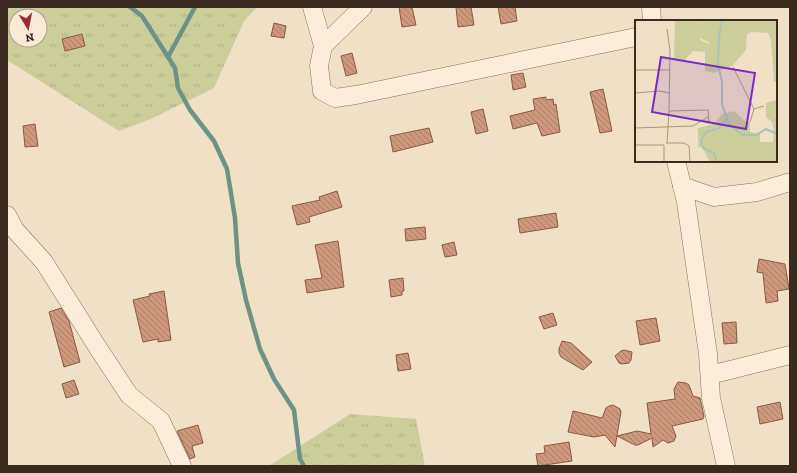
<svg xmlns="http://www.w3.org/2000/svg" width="797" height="473" font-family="'Zilla Slab',serif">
<defs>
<pattern id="grass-tufts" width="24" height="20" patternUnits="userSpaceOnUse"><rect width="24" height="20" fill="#ccce99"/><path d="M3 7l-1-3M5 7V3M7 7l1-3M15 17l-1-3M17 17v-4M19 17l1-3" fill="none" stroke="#b0b183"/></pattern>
<pattern id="building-back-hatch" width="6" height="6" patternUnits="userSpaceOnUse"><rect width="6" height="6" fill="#ce987b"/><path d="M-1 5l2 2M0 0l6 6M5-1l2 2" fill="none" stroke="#a87c64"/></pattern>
</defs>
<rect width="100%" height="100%" fill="#efe0c6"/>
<g fill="url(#grass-tufts)" fill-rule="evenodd">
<path d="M7,7H257L244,21L214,88L151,119L119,131L7,60ZM16,16H40V40H16Z"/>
<polygon points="350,414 416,419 425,466 269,466"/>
</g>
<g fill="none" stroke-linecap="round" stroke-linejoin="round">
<g stroke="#6e9286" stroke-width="4.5">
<polyline points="130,7 142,16 175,68 178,88 190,110 214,141 227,169 235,218 238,263 246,300 260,349 274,379 294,410 300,459 304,466"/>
<polyline points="168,57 195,7"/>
</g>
</g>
<g fill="url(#building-back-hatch)" stroke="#8b5940">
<polygon points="399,7 412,7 416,25 402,27"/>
<polygon points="456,7 471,7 474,25 458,27"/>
<polygon points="498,7 515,7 517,21 501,24"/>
<polygon points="274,23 286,26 284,38 271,36"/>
<polygon points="82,34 85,46 65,51 62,39"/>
<polygon points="352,53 357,73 346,76 341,56"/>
<polygon points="523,73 526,87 513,90 511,75"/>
<polygon points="603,89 612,131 600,133 590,92"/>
<polygon points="546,97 546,100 553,99 554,105 556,104 560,132 542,136 537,123 513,129 510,116 535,110 533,99"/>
<polygon points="483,109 488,131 476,134 471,112"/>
<polygon points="35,124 38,146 25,147 23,126"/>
<polygon points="429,128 433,142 393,152 390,136"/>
<polygon points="337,191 342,207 309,217 310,222 297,225 292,206 320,200 319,197"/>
<polygon points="556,213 558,227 520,233 518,219"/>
<polygon points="425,227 426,239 406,241 405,229"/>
<polygon points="338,241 344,287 307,293 305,280 322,278 315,245"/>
<polygon points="454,242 457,255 445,257 442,245"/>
<polygon points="759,259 785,264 789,289 777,291 778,301 766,303 763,273 757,272"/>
<polygon points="403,278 404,291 402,291 402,295 391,297 389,280"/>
<polygon points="164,291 171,340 158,342 158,339 143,342 133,300 150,296 149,294"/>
<polygon points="61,308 69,321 80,362 64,367 49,312"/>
<polygon points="553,313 557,325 544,329 539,317"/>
<polygon points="656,318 660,341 640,345 636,321"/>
<polygon points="736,322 737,343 724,344 722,323"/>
<polygon points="562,341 571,343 592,362 583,370 561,357 559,353 559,349"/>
<polygon points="624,350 632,352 631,360 629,363 622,364 619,363 615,356 621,351"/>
<polygon points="408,353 411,369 398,371 396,355"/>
<polygon points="74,380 79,394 66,398 62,384"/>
<polygon points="678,382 686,383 689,385 693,396 700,398 704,416 703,419 672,426 676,436 674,441 668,443 663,440 653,447 652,438 638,445 635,445 617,436 637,431 651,434 647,403 675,399 674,389"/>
<polygon points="780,402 783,419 760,424 757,407"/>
<polygon points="613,405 620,409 621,412 615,447 605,435 594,437 568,432 573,411 602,418 606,408 609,406"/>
<polygon points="198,425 203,443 192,446 195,457 190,459 177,431"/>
<polygon points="569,442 572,461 538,466 536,454 545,453 544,446"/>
</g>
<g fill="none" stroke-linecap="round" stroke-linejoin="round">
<defs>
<g id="minor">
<polyline points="312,7 323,46 319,66 322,91 335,98 356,95 636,37"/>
<polyline points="651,7 652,21"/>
<polyline points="323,46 363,7"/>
<polyline points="676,161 686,202 708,354 711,398 726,466"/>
<polyline points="682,186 714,197 757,192 790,182"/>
<polyline points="7,215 15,230 44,262 98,348 129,395 161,421 182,466"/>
<polyline points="710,375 790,355"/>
</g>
</defs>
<use href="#minor" stroke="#8b715b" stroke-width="19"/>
<use href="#minor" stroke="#faeeda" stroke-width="18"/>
</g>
<g transform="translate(635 20)">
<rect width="142" height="142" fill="#efe0c6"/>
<path d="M40,0H66L65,20L74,24L84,0H142V62H139L136,20L133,13L117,12L112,14L111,30L97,46L78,53L70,51V32L58,31L50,40L39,39ZM142,80V142H75L67,127H63V108L79,104L87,94L99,91L111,102H115V112L125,114V122H138L139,112L137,102L131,97V83Z" fill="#ccce99"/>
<path d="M66,0H84L81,20L77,24L63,17Z" fill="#ccce99"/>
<path fill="none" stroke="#a8c3b9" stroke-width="2" d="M87,0L84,17L83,44L87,62V84L94,104L107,115H121L131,109L142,114M82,142L79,133L68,128L66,120L71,112L84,108L91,99"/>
<path fill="none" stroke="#a79883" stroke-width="1" d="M32,9L35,31L34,91M98,47L119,89M0,50H35M0,73L25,71L34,73M115,102L119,89L129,86M0,108L58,106L73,97M31,123H49L54,126L55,142M32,123L34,91L73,90L74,104M0,125H29V142"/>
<path fill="#7b2cbf" fill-opacity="0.15" stroke="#7b2cbf" stroke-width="2" d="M26,37L120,53L111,109L17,92Z"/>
<rect width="142" height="142" fill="none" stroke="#3b2b1f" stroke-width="2"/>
</g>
<rect width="797" height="473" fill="none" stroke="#3b2b1f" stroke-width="16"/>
<g transform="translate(28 28) rotate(170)"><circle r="19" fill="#f7ebd6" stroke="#ac9e8d"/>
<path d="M0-3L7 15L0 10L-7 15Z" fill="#9c2a33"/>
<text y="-6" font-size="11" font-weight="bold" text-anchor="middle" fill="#3b2b1f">N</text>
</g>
</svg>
